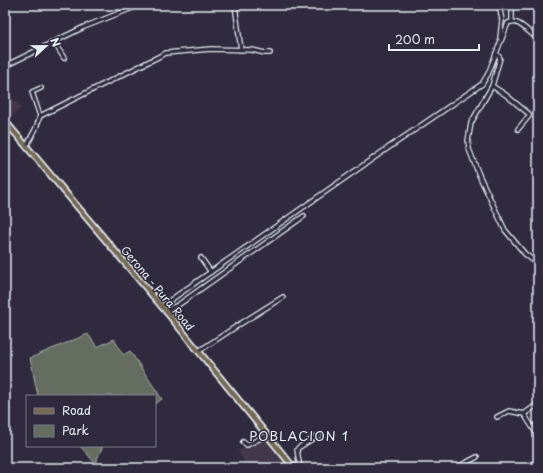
<svg xmlns="http://www.w3.org/2000/svg" width="543" height="473" font-family="'Playpen Sans',sans-serif">
<rect width="100%" height="100%" fill="#2f2a3d"/>
<filter id="ink" filterUnits="userSpaceOnUse"><feTurbulence type="fractalNoise" baseFrequency=".025" numOctaves="2"/><feDisplacementMap in="SourceGraphic" scale="8" xChannelSelector="R" yChannelSelector="G"/><feConvolveMatrix kernelMatrix="1 2 1 2 8 2 1 2 1" color-interpolation-filters="sRGB"/></filter>
<g filter="url(#ink)">
<g fill="#433948">
<polygon points="5,89 21,108 8,119 5,116"/>
<polygon points="265,436 290,468 248,468 238,451"/>
</g>
<g fill="#656d61" stroke="#a6afac">
<polygon points="88,334 97,347 114,339 123,355 130,351 162,399 155,404 155,396 38,396 30,358"/>
<polygon points="80,446 103,446 95,463"/>
</g>
<g fill="none" stroke-linecap="round" stroke-linejoin="round">
<defs>
<g id="minor">
<polyline points="235,5 241,50"/>
<polyline points="499,5 502,20 500,38"/>
<polyline points="512,21 512,5"/>
<polyline points="54,42 64,58"/>
<polyline points="496,53 500,58 492,86 471,123 468,141 469,149 479,175 505,230 525,254 538,264"/>
<polyline points="5,66 84,27 140,5"/>
<polyline points="492,86 506,95 529,114 529,116 518,129"/>
<polyline points="40,116 32,92 41,88"/>
<polyline points="26,147 36,128 40,116 166,53 211,49 252,50 265,53 270,53"/>
<polyline points="201,258 211,272"/>
<path d="M162,306L388,148L482,84L488,74L508,23C519,18 529,34 538,38"/>
<polyline points="166,311 173,307 178,305"/>
<polyline points="169,315 175,309 178,305 304,216"/>
<polyline points="199,351 240,324 283,297"/>
<polyline points="524,414 538,436"/>
<polyline points="497,417 509,411 524,414 538,404"/>
<polyline points="243,442 247,445 267,435"/>
<polyline points="300,468 297,450 298,448 317,436 320,436"/>
<polyline points="456,468 477,457"/>
<polyline points="522,468 538,462"/>
</g>
<polyline id="major" points="5,121 169,315 294,468"/>
<polyline id="highway" points="5,122 6,122"/>
</defs>
<use href="#minor" stroke="#e8f1f8" stroke-width="6"/>
<use href="#major" stroke="#e8f1f8" stroke-width="8"/>
<use href="#highway" stroke="#e8f1f8" stroke-width="8"/>
<use href="#minor" stroke="#2f2a3d" stroke-width="3.5"/>
<use href="#major" stroke="#766a54" stroke-width="4.5"/>
<use href="#highway" stroke="#766a54" stroke-width="5"/>
</g>
</g>
<g text-anchor="middle" dominant-baseline="central" stroke-width="3" stroke-linejoin="round" paint-order="stroke">
<g font-size="11" fill="#e8f1f8" stroke="#2f2a3d">
<text transform="translate(158 288) rotate(50)">Gerona - Pura Road</text>
</g>
<g font-size="13" letter-spacing="1" fill="#e8f1f8" stroke="#2f2a3d">
<text x="299" y="435">POBLACION 1</text>
</g>
</g>
<rect width="543" height="473" fill="none" stroke="#2f2a3d" stroke-width="20"/>
<rect x="10" y="10" width="523" height="453" fill="none" stroke="#e8f1f8" stroke-width="1.5" filter="url(#ink)"/>
<rect x="26" y="395" width="130" height="52" fill="#2f2a3d" stroke="#797a88"/>
<rect x="34" y="408" width="20" height="6" fill="#766a54" stroke="#797a88"/>
<text x="62" y="415" font-size="12" fill="#e8f1f8">Road</text>
<rect x="34" y="425" width="20" height="12" fill="#656d61" stroke="#797a88"/>
<text x="62" y="435" font-size="12" fill="#e8f1f8">Park</text>
<g transform="translate(46 46) rotate(68)" stroke="#2f2a3d" stroke-width="3" paint-order="stroke">
<path d="M0-3L7 15L0 10L-7 15Z" fill="#e8f1f8"/>
<text y="-6" font-size="11" font-weight="bold" text-anchor="middle" fill="#e8f1f8">N</text>
</g>
<path d="M389 44v6h90v-6" fill="none" stroke="#e8f1f8" stroke-width="2"/>
<text x="395" y="44" font-size="12" fill="#e8f1f8" stroke="#2f2a3d" stroke-width="3" paint-order="stroke">200 m</text>
</svg>
